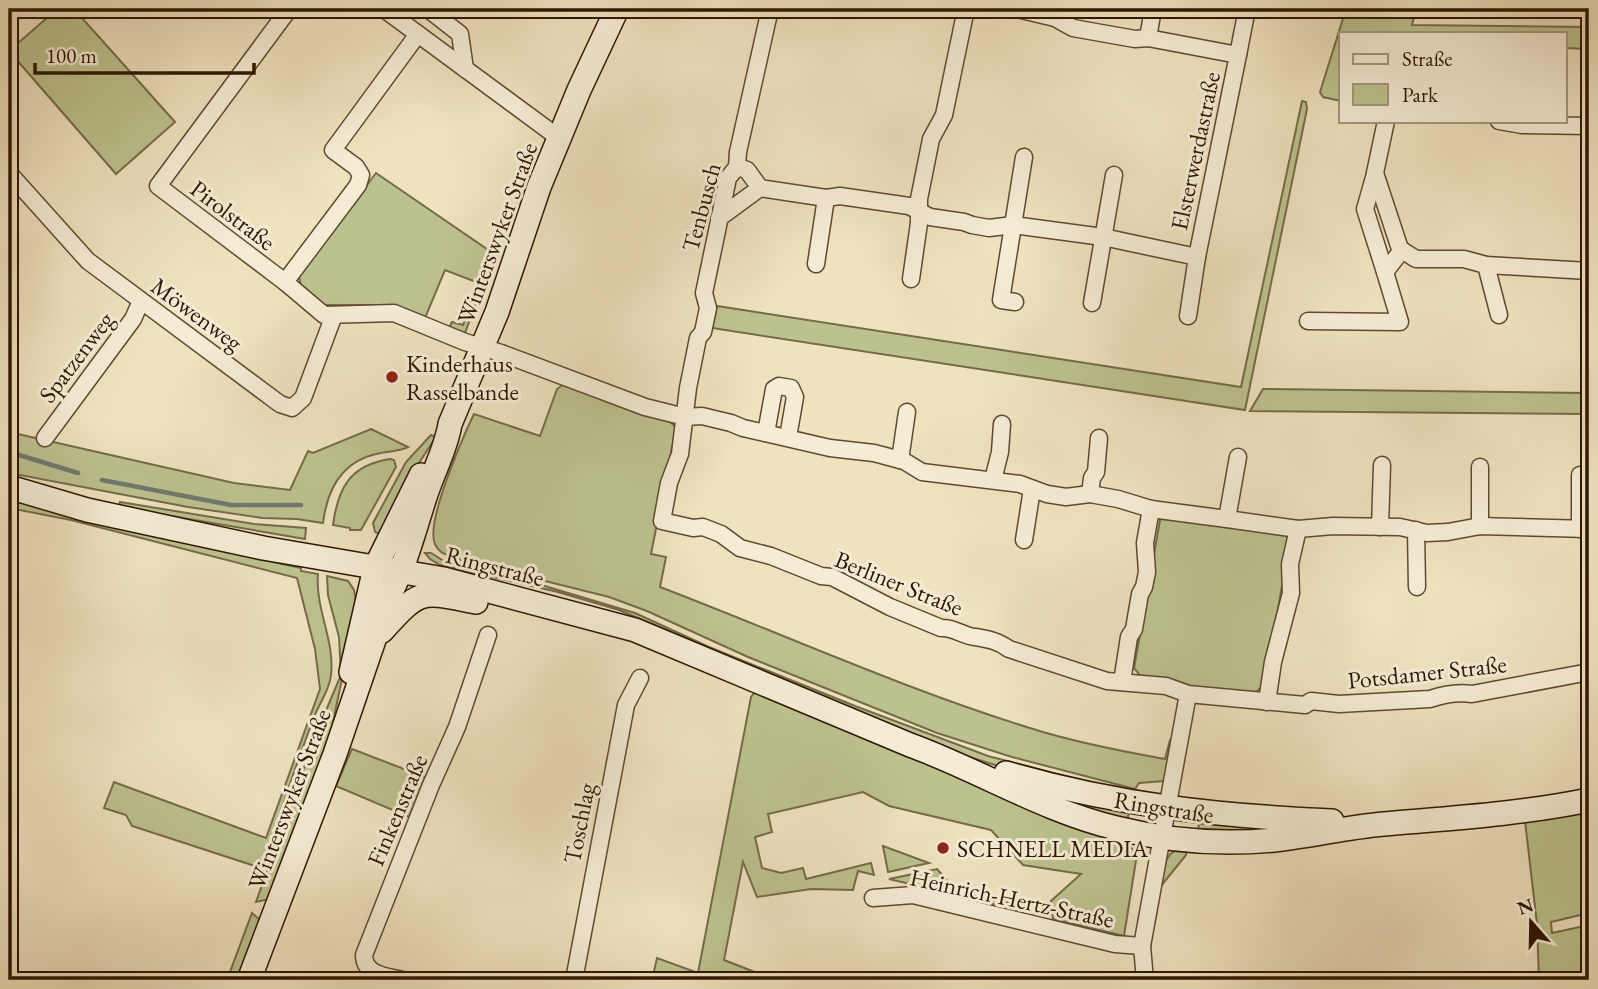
<svg xmlns="http://www.w3.org/2000/svg" width="1598" height="989" font-family="'EB Garamond',serif">
<rect width="100%" height="100%" fill="#efe2bf"/>
<filter id="stains"><feTurbulence type="fractalNoise" baseFrequency=".00286" numOctaves="4"/><feColorMatrix values="0 0 0 0 .2 0 0 0 0 .09 0 0 0 0 .02 0 0 0 .5 -.17"/></filter>
<radialGradient id="worn" r=".72"><stop offset=".6" stop-color="#630" stop-opacity="0"/><stop offset="1" stop-color="#630" stop-opacity=".3"/></radialGradient>
<g fill="#bcc28f" stroke="#756c48" stroke-width="2">
<polygon points="57,9 74,9 175,122 116,174 9,51"/>
<polygon points="1346,9 1416,9 1412,25 1589,27 1589,49 1565,48 1565,33 1341,33 1341,101 1323,97 1320,92"/>
<polygon points="1302,101 1306,102 1307,109 1245,410 712,328 717,306 1241,387"/>
<polygon points="376,173 494,254 465,333 449,328 452,322 463,325 479,283 445,270 425,318 394,305 324,305 301,287 299,276"/>
<path d="M565,383L664,417L676,427L651,554L666,557L660,587C783,634 904,689 1030,728C1073,742 1120,751 1165,759L1170,740L1176,741L1165,781L1139,783L1135,789L1012,757L937,733L748,657L647,611L609,597L457,559C448,555 439,554 435,544C425,523 463,437 474,414L540,436L557,389Z"/>
<polygon points="1263,389 1589,393 1589,414 1250,411"/>
<path d="M371,429L408,447C398,452 387,451 376,454C341,462 327,491 323,523L297,519L262,518L188,507L9,473V432L234,483L290,490L308,451L313,453Z"/>
<polygon points="431,435 436,437 413,472 381,534 375,532 373,523 406,462"/>
<path d="M390,459L394,460L396,467L361,530H350V528L333,525C338,488 350,465 390,459Z"/>
<path d="M20,499C113,525 207,548 301,568V571L318,574C315,609 335,640 331,675C330,689 320,702 315,715C295,765 280,817 261,868L132,826L126,815L104,808L114,782L266,838L320,689L315,649L297,578L71,520L9,508V506L17,507Z"/>
<polygon points="120,502 254,524 306,528 305,539 119,507"/>
<polygon points="1167,514 1285,532 1290,539 1265,685 1254,693 1213,690 1142,678 1134,668 1160,520"/>
<polygon points="425,553 431,553 447,563 538,584 635,613 709,647 855,706 988,756 1133,794 1001,767 948,750 619,610 558,592 440,565 430,559"/>
<polygon points="327,576 348,581 354,590 357,606 332,727 323,758 270,899 256,902 316,734 341,675 339,637 328,595"/>
<polygon points="755,692 823,721 1124,840 1137,854 1124,936 1053,919 1051,901 1081,874 1023,865 991,830 889,806 863,792 768,814 772,832 755,837 762,868 781,873 803,868 806,879 871,863 874,875 858,871 853,890 811,889 757,897 743,862 724,960 775,980 652,980 657,958 698,973 751,697"/>
<polygon points="352,749 425,777 409,817 336,786"/>
<polygon points="1039,788 1130,808 1126,826 1083,814"/>
<polygon points="1589,808 1589,913 1551,922 1552,933 1589,925 1589,980 1539,980 1537,924 1525,821"/>
<polygon points="1199,818 1294,829 1198,836"/>
<polygon points="883,846 929,863 888,872"/>
<path d="M1188,846L1186,855L1161,886C1165,864 1163,851 1188,846Z"/>
<polygon points="937,869 961,896 889,879"/>
<polygon points="965,897 1027,905 1029,913"/>
<polygon points="252,913 260,920 242,980 227,980"/>
</g>
<g fill="none" stroke-linecap="round" stroke-linejoin="round">
<g stroke="#717971" stroke-width="4.5">
<polyline points="9,452 78,473"/>
<polyline points="102,480 231,505 301,505"/>
</g>
<defs>
<g id="street">
<polyline points="289,9 158,186 285,282 324,315 394,313 465,342 501,353 645,407 685,417 702,416 731,423 743,428 830,448 874,453 904,461 922,472 1020,484 1047,494 1066,497 1090,494 1118,499 1151,509 1227,519"/>
<polyline points="384,9 559,138"/>
<polyline points="428,9 460,34 465,69"/>
<path d="M770,9L738,152L737,167L728,178L704,293L708,308L703,332L698,338L688,388L680,454L669,483L662,521L693,528L703,527L721,534L740,548L771,556L821,576L832,577L890,607L941,628C954,627 963,636 975,637C988,639 998,641 1009,649L1107,681L1166,686L1188,694L1305,705L1311,701L1339,704L1430,699C1445,694 1457,692 1472,694L1589,672"/>
<polyline points="1148,38 1153,9"/>
<polyline points="1238,55 1247,9"/>
<polyline points="1386,121 1375,173 1400,249 1416,259 1464,259 1486,265 1589,271"/>
<polyline points="1499,121 1522,125 1589,126"/>
<polyline points="737,167 747,170 760,188 826,198 840,196 909,206 930,217 964,222 972,225 989,228 1013,225 1103,237 1197,257 1238,55 1148,38 1135,39 1073,28 1055,18 1017,9"/>
<polyline points="9,173 88,261 280,404 292,408 303,398 334,315"/>
<polyline points="1375,174 1365,209 1385,272"/>
<polyline points="719,218 760,188"/>
<polyline points="816,264 826,198"/>
<polyline points="1486,265 1499,315"/>
<polyline points="911,279 919,223 919,199 931,139 944,115 966,9"/>
<polyline points="285,282 358,185 361,175 356,167 333,150 418,34"/>
<polyline points="1015,302 1001,300 1024,157"/>
<polyline points="1092,303 1114,175"/>
<polyline points="1188,316 1197,257"/>
<polyline points="1308,321 1400,322 1385,272 1402,250"/>
<polyline points="766,433 774,389 779,386 791,388 795,397 788,437"/>
<polyline points="45,438 133,319 141,301"/>
<polyline points="1238,457 1227,519 1298,529 1333,526 1400,527 1427,533 1448,532 1480,526 1589,529"/>
<polyline points="900,460 907,412"/>
<polyline points="1480,467 1480,526"/>
<polyline points="993,480 1000,452 1002,424"/>
<polyline points="1090,494 1092,478 1096,472 1099,438"/>
<polyline points="1380,527 1382,465"/>
<polyline points="1580,529 1580,475"/>
<polyline points="1416,530 1417,587"/>
<polyline points="1024,540 1032,489"/>
<polyline points="1122,682 1129,637 1134,629 1140,594 1144,587 1147,572 1145,543 1151,509"/>
<polyline points="1267,702 1273,662 1291,593 1290,564 1298,529"/>
<polyline points="873,898 913,895 1115,944 1142,946"/>
<path d="M402,980C386,976 364,975 364,955L431,785L457,727L488,635"/>
<polyline points="574,980 626,705 640,678"/>
<polyline points="1145,980 1142,946 1188,694"/>
</g>
<g id="secondary">
<path d="M9,487L87,510L263,548L444,579L635,630L910,745C979,770 1044,811 1116,828C1168,841 1220,845 1274,840C1311,836 1347,827 1384,824C1453,818 1521,814 1589,800"/>
<path d="M382,631C421,588 420,591 476,602"/>
<polyline points="351,672 375,568 421,475"/>
<path d="M1006,773C1117,805 1217,816 1332,821"/>
<path d="M249,980L335,754L389,596C406,564 414,531 425,497C433,472 446,449 450,424L497,312L539,187L579,90L617,9"/>
</g>
</defs>
<use href="#street" stroke="#5e4a30" stroke-width="19"/>
<use href="#secondary" stroke="#2e1700" stroke-width="26"/>
<use href="#street" stroke="#f5ecd5" stroke-width="16"/>
<use href="#secondary" stroke="#f5ecd5" stroke-width="23"/>
</g>
<g fill="#8f2418" stroke="#f5ecd5" stroke-width="2.5">
<circle cx="392" cy="377" r="7"/>
<circle cx="943" cy="848" r="7"/>
</g>
<g text-anchor="middle" dominant-baseline="central" stroke-width="6" stroke-linejoin="round" paint-order="stroke">
<g font-size="24" fill="#2e1700" stroke="#f5ecd5">
<text transform="translate(1195 151) rotate(-78)">Elsterwerdastraße</text>
<text transform="translate(701 207) rotate(-75)">Tenbusch</text>
<text transform="translate(233 215) rotate(37)">Pirolstraße</text>
<text transform="translate(497 233) rotate(-70)">Winterswyker Straße</text>
<text transform="translate(197 314) rotate(36)">Möwenweg</text>
<text transform="translate(76 357) rotate(-53)">Spatzenweg</text>
<text transform="translate(495 566) rotate(14)">Ringstraße</text>
<text transform="translate(899 583) rotate(22)">Berliner Straße</text>
<text transform="translate(1427 672) rotate(-6)">Potsdamer Straße</text>
<text transform="translate(289 799) rotate(-69)">Winterswyker Straße</text>
<text transform="translate(1164 807) rotate(9)">Ringstraße</text>
<text transform="translate(397 810) rotate(-67)">Finkenstraße</text>
<text transform="translate(579 823) rotate(-79)">Toschlag</text>
<text transform="translate(1012 898) rotate(12)">Heinrich-Hertz-Straße</text>
</g>
<g font-size="24" fill="#2e1700" stroke="#f5ecd5" text-anchor="start">
<text x="406" y="363">Kinderhaus<tspan x="406" dy="28">Rasselbande</tspan></text>
<text x="957" y="848">SCHNELL MEDIA</text>
</g>
</g>
<rect width="1598" height="989" fill="none" stroke="#efe2bf" stroke-width="35"/>
<rect x="10" y="10" width="1577" height="968" fill="none" stroke="#2e1700" stroke-width="3.5"/>
<rect x="18" y="18" width="1563" height="954" fill="none" stroke="#2e1700" stroke-width="2"/>
<rect x="1339" y="32" width="228" height="91" fill="#f5ecd5" stroke="#a59780" stroke-width="2"/>
<rect x="1353" y="54" width="35" height="10" fill="#f5ecd5" stroke="#a59780" stroke-width="2"/>
<text x="1402" y="66" font-size="21" fill="#2e1700">Straße</text>
<rect x="1353" y="84" width="35" height="21" fill="#bcc28f" stroke="#a59780" stroke-width="2"/>
<text x="1402" y="102" font-size="21" fill="#2e1700">Park</text>
<g transform="translate(1531 922) rotate(340)" stroke="#f5ecd5" stroke-width="5" paint-order="stroke">
<path d="M0-5L12 26L0 18L-12 26Z" fill="#2e1700"/>
<text y="-10" font-size="19" font-weight="bold" text-anchor="middle" fill="#2e1700">N</text>
</g>
<path d="M35 63v10h219v-10" fill="none" stroke="#2e1700" stroke-width="3.5"/>
<text x="46" y="63" font-size="21" fill="#2e1700" stroke="#f5ecd5" stroke-width="5" paint-order="stroke">100 m</text>
<rect width="100%" height="100%" filter="url(#stains)"/>
<rect width="100%" height="100%" fill="url(#worn)"/>
</svg>
